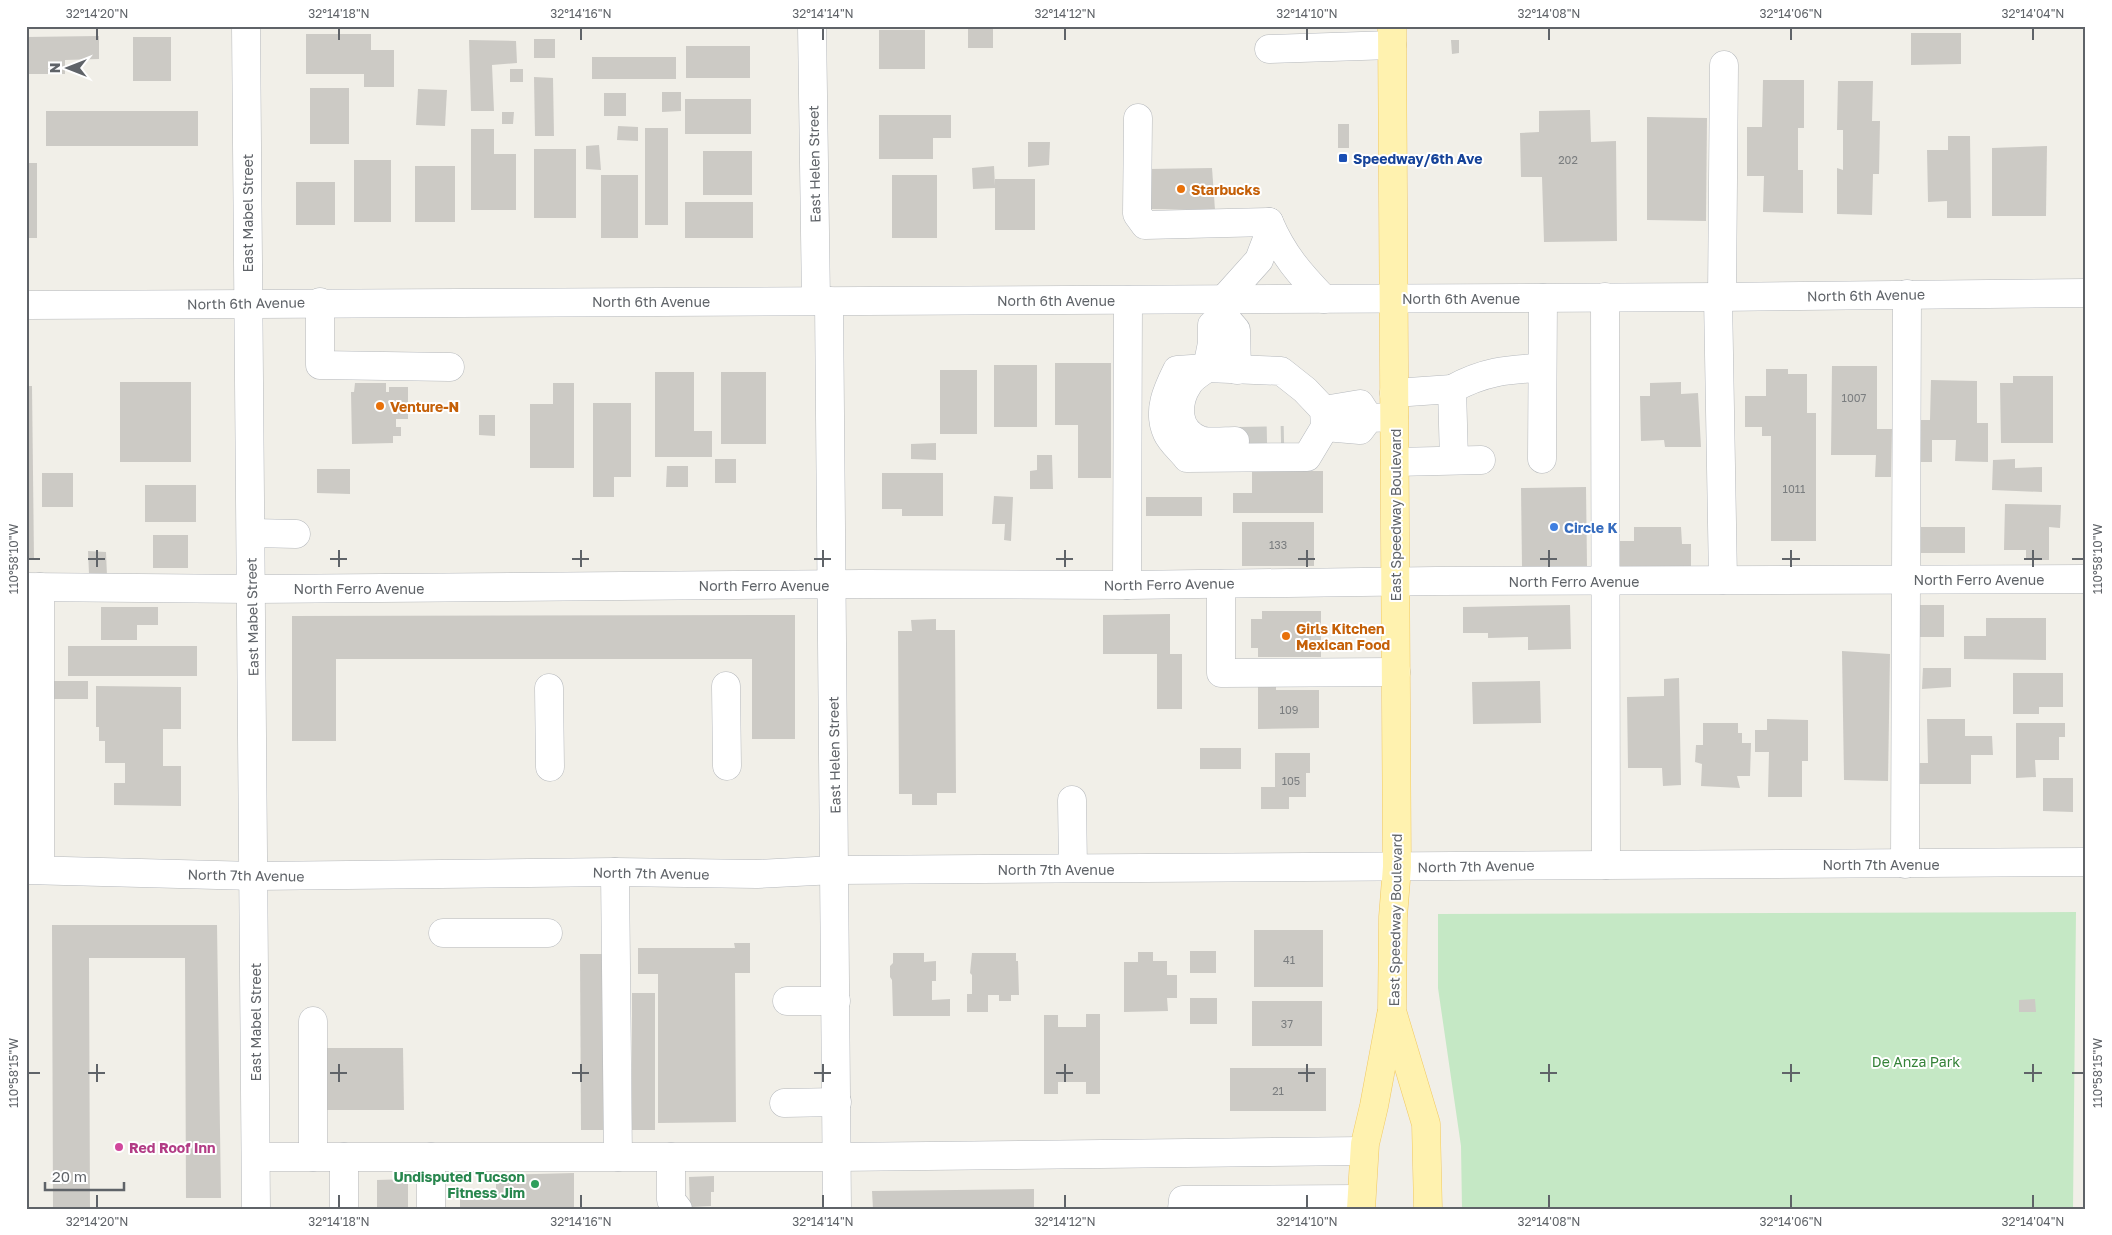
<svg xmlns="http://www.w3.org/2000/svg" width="2112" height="1235" font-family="'Golos Text',sans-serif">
<rect width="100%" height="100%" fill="#f1efe8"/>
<polygon fill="#c5e8c5" points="2076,912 2073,1209 1462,1209 1461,1146 1438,988 1438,914"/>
<g fill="#cccac5">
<rect x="968" y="27" width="25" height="21"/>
<rect x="879" y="30" width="46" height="39"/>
<polygon points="1911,33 1961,33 1961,64 1911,65"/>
<polygon points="306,34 371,34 371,50 394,50 394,87 364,87 364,74 306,74"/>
<polygon points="99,36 99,59 65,60 65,74 26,74 26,37"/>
<rect x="133" y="37" width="38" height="44"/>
<rect x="534" y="39" width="21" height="19"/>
<polygon points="469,40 516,41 517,63 492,65 494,111 471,111"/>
<polygon points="1451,40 1459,40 1459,53 1452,54"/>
<rect x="686" y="46" width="64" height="32"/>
<rect x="592" y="57" width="84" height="22"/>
<rect x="510" y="69" width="13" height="13"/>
<polygon points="534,77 553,78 554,136 535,136"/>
<polygon points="1763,80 1804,80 1804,128 1798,128 1798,170 1803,170 1803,213 1763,212 1764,176 1747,176 1747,127 1762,127"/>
<polygon points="1838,81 1873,81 1872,121 1880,121 1879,174 1873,174 1872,215 1837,214 1837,168 1843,170 1843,130 1837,130"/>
<rect x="310" y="88" width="39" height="56"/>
<polygon points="418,89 447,90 445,126 416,125"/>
<polygon points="662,92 681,92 681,111 662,112"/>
<rect x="604" y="93" width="22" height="23"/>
<rect x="685" y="99" width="66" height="35"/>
<polygon points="1590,110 1591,142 1616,141 1617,241 1544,242 1542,177 1521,177 1520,133 1539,132 1539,111"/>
<rect x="46" y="111" width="152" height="35"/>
<polygon points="502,112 514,112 513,124 502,124"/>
<polygon points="879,115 951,115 951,138 933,138 933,159 879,159"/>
<polygon points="1647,117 1707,118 1706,221 1647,220"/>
<rect x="1338" y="124" width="11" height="24"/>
<polygon points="618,126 638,127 638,141 617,140"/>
<rect x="645" y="128" width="23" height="97"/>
<polygon points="471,129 494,129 494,154 516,154 516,210 471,210"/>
<polygon points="1948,136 1970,136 1971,218 1947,218 1947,201 1928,202 1927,150 1948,150"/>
<polygon points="1028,142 1050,142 1049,165 1028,167"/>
<polygon points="599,145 601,170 586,169 586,146"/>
<polygon points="2047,146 2046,216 1992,216 1992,148"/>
<rect x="534" y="149" width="42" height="69"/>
<rect x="703" y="151" width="49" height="44"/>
<rect x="354" y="160" width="37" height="62"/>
<rect x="26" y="163" width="11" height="75"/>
<rect x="415" y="166" width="40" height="56"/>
<polygon points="994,166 995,186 995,179 1035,179 1035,230 995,230 995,188 973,189 972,168"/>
<polygon points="1212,168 1215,210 1149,209 1149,169"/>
<rect x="601" y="175" width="37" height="63"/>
<rect x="892" y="175" width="45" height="63"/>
<rect x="296" y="182" width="39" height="43"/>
<rect x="685" y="202" width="68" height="36"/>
<polygon points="1055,363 1111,363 1111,478 1078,478 1078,425 1055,425"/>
<rect x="994" y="365" width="43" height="62"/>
<polygon points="1832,366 1877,366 1877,429 1892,429 1891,477 1875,477 1876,455 1831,455"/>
<polygon points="1766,369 1788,369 1788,374 1807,374 1807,413 1816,413 1816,541 1771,541 1771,436 1762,436 1762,427 1745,427 1745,396 1766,396"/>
<rect x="940" y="370" width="37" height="64"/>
<polygon points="655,372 694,372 694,431 712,431 712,457 655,457"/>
<rect x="721" y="372" width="45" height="72"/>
<polygon points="2013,376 2053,376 2053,443 2001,443 2000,383 2013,383"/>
<polygon points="1931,380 1977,381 1977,423 1988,423 1988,462 1955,461 1956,440 1932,440 1932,462 1914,462 1914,420 1930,420"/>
<rect x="120" y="382" width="71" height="80"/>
<polygon points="1681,382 1681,394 1698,393 1701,447 1665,447 1664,440 1641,441 1640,396 1650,396 1650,383"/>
<polygon points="355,383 386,383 386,392 389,392 389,387 408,387 408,419 396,419 396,427 401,427 401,436 393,436 393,443 352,444 351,392 354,392"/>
<polygon points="553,383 574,383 574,468 530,468 530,404 553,404"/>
<polygon points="26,386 32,386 34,560 26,560"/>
<polygon points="593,403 631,403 631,477 614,477 614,497 593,497"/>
<polygon points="479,415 495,415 495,436 479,435"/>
<polygon points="936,443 936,460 911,459 911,444"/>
<polygon points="1037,455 1052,455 1053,489 1030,489 1030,471 1037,470"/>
<rect x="715" y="459" width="21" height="24"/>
<polygon points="2015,459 2015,468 2042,467 2042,492 1992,490 1993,460"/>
<polygon points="667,466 688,466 688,487 666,487"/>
<polygon points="317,469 350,469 350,494 317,493"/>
<polygon points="1252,471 1323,471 1323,513 1233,513 1233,493 1252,493"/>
<rect x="42" y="473" width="31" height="34"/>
<polygon points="882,473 943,473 943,516 902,516 902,509 882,509"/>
<rect x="145" y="485" width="51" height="37"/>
<polygon points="1586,487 1587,566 1522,567 1521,488"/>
<polygon points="994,496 1013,497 1011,541 1004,540 1005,524 992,524"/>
<rect x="1146" y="497" width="56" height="19"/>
<polygon points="2005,504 2061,505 2060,528 2049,527 2049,560 2026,560 2026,550 2004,550"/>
<rect x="1242" y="522" width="72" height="44"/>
<polygon points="1634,527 1681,527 1682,544 1691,544 1691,569 1613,570 1613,541 1634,541"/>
<rect x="1921" y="527" width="44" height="26"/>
<rect x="153" y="535" width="35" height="33"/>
<polygon points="88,551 106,552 107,576 89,574"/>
<polygon points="1570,605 1571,649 1528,650 1528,637 1488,638 1488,633 1463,633 1463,607"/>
<rect x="1920" y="605" width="24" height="32"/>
<polygon points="101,607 158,607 158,625 137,625 137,640 101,640"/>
<polygon points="1262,611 1321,611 1321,657 1258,657 1258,648 1251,648 1251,619 1262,619"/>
<polygon points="1170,614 1170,654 1182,654 1182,709 1157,709 1157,654 1103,654 1103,615"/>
<polygon points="795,615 795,739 752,739 752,659 336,659 336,741 292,741 292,616"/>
<polygon points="1986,618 2046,618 2046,660 1964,659 1964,636 1986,636"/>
<polygon points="936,619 936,630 955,630 956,793 937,793 937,805 912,805 912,794 899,794 898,631 912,631 911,620"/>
<rect x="68" y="646" width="129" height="30"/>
<polygon points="1842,651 1890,654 1888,781 1844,780"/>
<polygon points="1923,668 1951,668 1951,687 1922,689"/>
<polygon points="2013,673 2063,673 2063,707 2039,707 2039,714 2013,714"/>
<polygon points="1679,678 1681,785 1663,786 1662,768 1628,768 1627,697 1664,696 1664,679"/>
<rect x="50" y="681" width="38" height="18"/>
<polygon points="1540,681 1541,723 1473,724 1472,682"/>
<polygon points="1258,683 1276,683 1276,690 1319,690 1319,728 1258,729"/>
<polygon points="96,686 181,687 181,729 163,729 163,766 181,766 181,806 114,805 114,783 125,783 125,763 105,763 105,741 99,741 99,727 96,727"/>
<polygon points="1767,719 1808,720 1808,761 1802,761 1802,797 1768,797 1769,752 1755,752 1755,730 1767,730"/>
<polygon points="1927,719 1965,719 1965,736 1992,736 1993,755 1971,755 1971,784 1918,784 1918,763 1928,763"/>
<polygon points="1703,723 1738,723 1738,733 1742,733 1742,743 1751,743 1750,776 1737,776 1740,788 1701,786 1702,764 1695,762 1696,745 1703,745"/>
<polygon points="2016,723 2065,723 2065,737 2059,737 2059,760 2035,760 2036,777 2016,778"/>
<rect x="1200" y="748" width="41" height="21"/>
<polygon points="1275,753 1310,753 1310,773 1306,773 1306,797 1289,797 1289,809 1261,809 1261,787 1275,787"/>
<polygon points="2043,778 2073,778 2073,812 2043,811"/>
<polygon points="52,925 217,925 221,1198 186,1198 185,958 89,958 90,1209 53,1209"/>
<rect x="1254" y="930" width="69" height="57"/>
<polygon points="734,943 750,943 750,973 735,973 736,1122 658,1123 658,974 638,974 638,948 735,948"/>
<rect x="1190" y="951" width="26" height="22"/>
<polygon points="1138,952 1153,952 1153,961 1167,961 1167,975 1177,975 1177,998 1167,998 1168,1011 1124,1012 1124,962 1138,962"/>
<polygon points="893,953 924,953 924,962 936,961 936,981 932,981 932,1000 950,999 950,1016 893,1016 892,980 890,977 890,966 893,963"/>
<polygon points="972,953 1016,953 1016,961 1018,961 1019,995 1011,995 1011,1001 999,1001 999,995 988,995 988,1012 967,1012 967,994 972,994 972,975 970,973"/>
<polygon points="580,954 604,954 605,1130 581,1130"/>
<rect x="632" y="993" width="23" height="137"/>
<rect x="1190" y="998" width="27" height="26"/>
<polygon points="2035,999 2036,1012 2019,1012 2019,1000"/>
<rect x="1252" y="1001" width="70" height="45"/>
<polygon points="1086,1014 1100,1014 1100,1094 1086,1094 1086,1082 1058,1082 1058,1094 1044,1094 1044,1015 1058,1015 1058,1027 1086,1027"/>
<polygon points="322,1048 403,1048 404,1110 322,1110"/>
<rect x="1230" y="1068" width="96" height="43"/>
<polygon points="574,1173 574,1209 460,1209 460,1193 496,1192 496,1175"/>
<polygon points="714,1176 714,1192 711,1192 711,1206 690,1207 689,1177"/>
<polygon points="408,1179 408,1209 377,1209 377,1180"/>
<polygon points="1034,1189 1034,1209 873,1209 872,1191"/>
</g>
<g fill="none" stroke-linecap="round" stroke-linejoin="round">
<polyline stroke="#ccccc8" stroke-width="28" stroke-dasharray="28 14" stroke-linecap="butt" points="1239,441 1284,440"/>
<defs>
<g id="minor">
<polyline points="246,26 256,1209"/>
<polyline points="812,26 816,301"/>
<polyline points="1269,49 1392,45"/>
<polyline points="1138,118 1137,214 1145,225 1269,222"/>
<polyline points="1605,297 1606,865"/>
<polyline points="1718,297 1723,580"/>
<polyline points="1722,297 1724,65"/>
<polyline points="829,301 837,1209"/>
<polyline points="320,302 320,365 450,367"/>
<polyline points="26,305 1718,297 2086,293"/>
<path d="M1224,310V299L1259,260L1267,239L1269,222C1283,255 1300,274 1324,299"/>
<path d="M1207,368L1281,371L1305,390L1324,410L1325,427L1307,457L1187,458C1181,450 1171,442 1167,433C1157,411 1167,390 1177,370Z"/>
<polyline points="1394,393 1452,389"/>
<polyline points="1324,410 1360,404 1369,418"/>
<polyline points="1325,427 1360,430 1369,418 1394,417"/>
<path d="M1235,441C1225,441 1209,443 1200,440C1175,430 1176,402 1189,383C1193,377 1202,372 1207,368L1212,343V325L1224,316L1236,330L1237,370"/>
<polyline points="1542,459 1543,298"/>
<path d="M1454,460L1452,389C1483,372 1507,369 1542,368"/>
<polyline points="1395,462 1481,460"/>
<polyline points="251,533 296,534"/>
<polyline points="1221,584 1221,673 1396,672"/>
<polyline points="1127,585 1128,300"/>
<polyline points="26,587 252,589 863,584 1127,585 1436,581 2086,579"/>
<polyline points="40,587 40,870"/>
<polyline points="726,686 727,766"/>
<polyline points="549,688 550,767"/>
<polyline points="1072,800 1073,868"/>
<polyline points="1905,864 1907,294"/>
<polyline points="26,870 255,876 615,872 757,874 835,870 2086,862"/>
<polyline points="615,872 618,1157"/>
<polyline points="443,933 548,933"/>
<polyline points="787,1001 836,1001"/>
<polyline points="784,1103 837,1102"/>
<polyline points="256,1157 837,1157 1364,1151"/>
<polyline points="313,1157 313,1021"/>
<polyline points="344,1157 344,1209"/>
<polyline points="431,1157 431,1209"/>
<polyline points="671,1157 671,1200 678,1209"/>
<polyline points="1182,1209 1183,1200 1361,1199"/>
</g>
<g id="major">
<polyline points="1392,26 1397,867 1393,917 1392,1011 1426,1124 1428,1209"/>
<polyline points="1361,1209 1365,1144 1374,1106 1391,1015"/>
</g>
</defs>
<use href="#minor" stroke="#b5b8bc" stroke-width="29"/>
<use href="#major" stroke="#f2c960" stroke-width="29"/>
<use href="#minor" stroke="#fff" stroke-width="28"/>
<use href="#major" stroke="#fff2af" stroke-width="28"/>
</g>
<path fill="none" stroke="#5f6368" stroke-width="2" d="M97,28V40M339,28V40M581,28V40M823,28V40M1065,28V40M1307,28V40M1549,28V40M1791,28V40M2033,28V40M97,550V567M339,550V567M581,550V567M823,550V567M1065,550V567M1307,550V567M1549,550V567M1791,550V567M2033,550V567M28,559H40M88,559H105M330,559H347M572,559H589M814,559H831M1056,559H1073M1298,559H1315M1540,559H1557M1782,559H1800M2024,559H2042M2072,559H2084M97,1064V1082M339,1064V1082M581,1064V1082M823,1064V1082M1065,1064V1082M1307,1064V1082M1549,1064V1082M1791,1064V1082M2033,1064V1082M28,1073H40M88,1073H105M330,1073H347M572,1073H589M814,1073H831M1056,1073H1073M1298,1073H1315M1540,1073H1557M1782,1073H1800M2024,1073H2042M2072,1073H2084M97,1195V1208M339,1195V1208M581,1195V1208M823,1195V1208M1065,1195V1208M1307,1195V1208M1549,1195V1208M1791,1195V1208M2033,1195V1208"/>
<rect fill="#1a4fb4" stroke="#fff" stroke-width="2" x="1338" y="153" width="10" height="10" rx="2.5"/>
<g fill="#e8710a" stroke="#fff" stroke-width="2">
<circle cx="1181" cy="189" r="5"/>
<circle cx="380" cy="406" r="5"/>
<circle cx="1286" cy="636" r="5"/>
</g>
<circle fill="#3f7fe0" stroke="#fff" stroke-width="2" cx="1554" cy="527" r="5"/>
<circle fill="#d1479c" stroke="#fff" stroke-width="2" cx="119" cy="1147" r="5"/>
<circle fill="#2e9e5b" stroke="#fff" stroke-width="2" cx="535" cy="1184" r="5"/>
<g text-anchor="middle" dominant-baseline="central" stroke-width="4" stroke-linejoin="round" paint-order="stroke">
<g font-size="11" fill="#7a7d7f">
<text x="1568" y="159">202</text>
<text x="1854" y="397">1007</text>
<text x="1794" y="488">1011</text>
<text x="1278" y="544">133</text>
<text x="1289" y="709">109</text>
<text x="1291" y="780">105</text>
<text x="1289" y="959">41</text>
<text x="1287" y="1023">37</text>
<text x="1278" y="1090">21</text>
</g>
<g font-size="14" font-weight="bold" fill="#164399" stroke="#fff" text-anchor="start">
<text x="1353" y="158">Speedway/6th Ave</text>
</g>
<g font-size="14" fill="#5f6368" stroke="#fff">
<text transform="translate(814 164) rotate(-91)">East Helen Street</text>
<text transform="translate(247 213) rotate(-90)">East Mabel Street</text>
<text transform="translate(1866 295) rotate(-1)">North 6th Avenue</text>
<text x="1461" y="298">North 6th Avenue</text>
<text x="1056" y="300">North 6th Avenue</text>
<text x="651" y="301">North 6th Avenue</text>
<text transform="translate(246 303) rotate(-1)">North 6th Avenue</text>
<text transform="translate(1395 515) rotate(-90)">East Speedway Boulevard</text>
<text x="1979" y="579">North Ferro Avenue</text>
<text x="1574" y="581">North Ferro Avenue</text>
<text transform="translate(1169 584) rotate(-1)">North Ferro Avenue</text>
<text x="764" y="585">North Ferro Avenue</text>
<text x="359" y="588">North Ferro Avenue</text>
<text transform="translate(252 617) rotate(-91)">East Mabel Street</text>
<text transform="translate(834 755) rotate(-91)">East Helen Street</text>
<text x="1881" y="864">North 7th Avenue</text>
<text transform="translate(1476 866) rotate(-1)">North 7th Avenue</text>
<text x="1056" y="869">North 7th Avenue</text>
<text transform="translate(651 873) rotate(1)">North 7th Avenue</text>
<text transform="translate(246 875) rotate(1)">North 7th Avenue</text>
<text transform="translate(1395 920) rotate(-89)">East Speedway Boulevard</text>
<text transform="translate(255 1022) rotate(-90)">East Mabel Street</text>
</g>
<g font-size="14" font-weight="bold" fill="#c56008" stroke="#fff" text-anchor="start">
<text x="1191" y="189">Starbucks</text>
<text x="390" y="406">Venture-N</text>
<text x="1296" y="628">Girls Kitchen<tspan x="1296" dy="16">Mexican Food</tspan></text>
</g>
<g font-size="14" font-weight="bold" fill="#366cbe" stroke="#fff" text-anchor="start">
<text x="1564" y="527">Circle K</text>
</g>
<g font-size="14" fill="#348238" stroke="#fff">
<text x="1916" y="1061">De Anza Park</text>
</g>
<g font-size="14" font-weight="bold" fill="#b23c85" stroke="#fff" text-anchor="start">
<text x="129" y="1147">Red Roof Inn</text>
</g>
<g font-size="14" font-weight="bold" fill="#27864d" stroke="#fff" text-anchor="end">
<text x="525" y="1176">Undisputed Tucson<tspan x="525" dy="16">Fitness Jim</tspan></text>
</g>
</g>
<rect width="2112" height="1235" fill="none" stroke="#ffffff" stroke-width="55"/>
<g transform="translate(68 68) rotate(270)" stroke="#ffffff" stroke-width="4" paint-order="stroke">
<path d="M0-4L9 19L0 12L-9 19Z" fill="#5f6368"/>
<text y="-8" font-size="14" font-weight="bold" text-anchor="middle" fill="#5f6368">N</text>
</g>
<path d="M45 1182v8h79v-8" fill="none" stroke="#5f6368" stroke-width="2.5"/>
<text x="52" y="1182" font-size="15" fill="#5f6368" stroke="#ffffff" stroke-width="4" paint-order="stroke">20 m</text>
<rect x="28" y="28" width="2056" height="1180" fill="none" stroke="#5f6368" stroke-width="2"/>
<g font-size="12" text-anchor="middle" fill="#5f6368">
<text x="97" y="18">32°14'20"N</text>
<text x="339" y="18">32°14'18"N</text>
<text x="581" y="18">32°14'16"N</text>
<text x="823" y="18">32°14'14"N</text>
<text x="1065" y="18">32°14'12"N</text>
<text x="1307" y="18">32°14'10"N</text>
<text x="1549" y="18">32°14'08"N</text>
<text x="1791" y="18">32°14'06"N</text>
<text x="2033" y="18">32°14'04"N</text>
<text transform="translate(2098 559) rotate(-90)" y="4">110°58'10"W</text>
<text transform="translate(14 559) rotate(-90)" y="4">110°58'10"W</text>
<text transform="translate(2098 1073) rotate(-90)" y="4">110°58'15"W</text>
<text transform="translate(14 1073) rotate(-90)" y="4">110°58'15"W</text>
<text x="97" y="1226">32°14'20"N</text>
<text x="339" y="1226">32°14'18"N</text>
<text x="581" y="1226">32°14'16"N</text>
<text x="823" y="1226">32°14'14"N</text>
<text x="1065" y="1226">32°14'12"N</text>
<text x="1307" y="1226">32°14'10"N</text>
<text x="1549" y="1226">32°14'08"N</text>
<text x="1791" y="1226">32°14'06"N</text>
<text x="2033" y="1226">32°14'04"N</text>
</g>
</svg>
